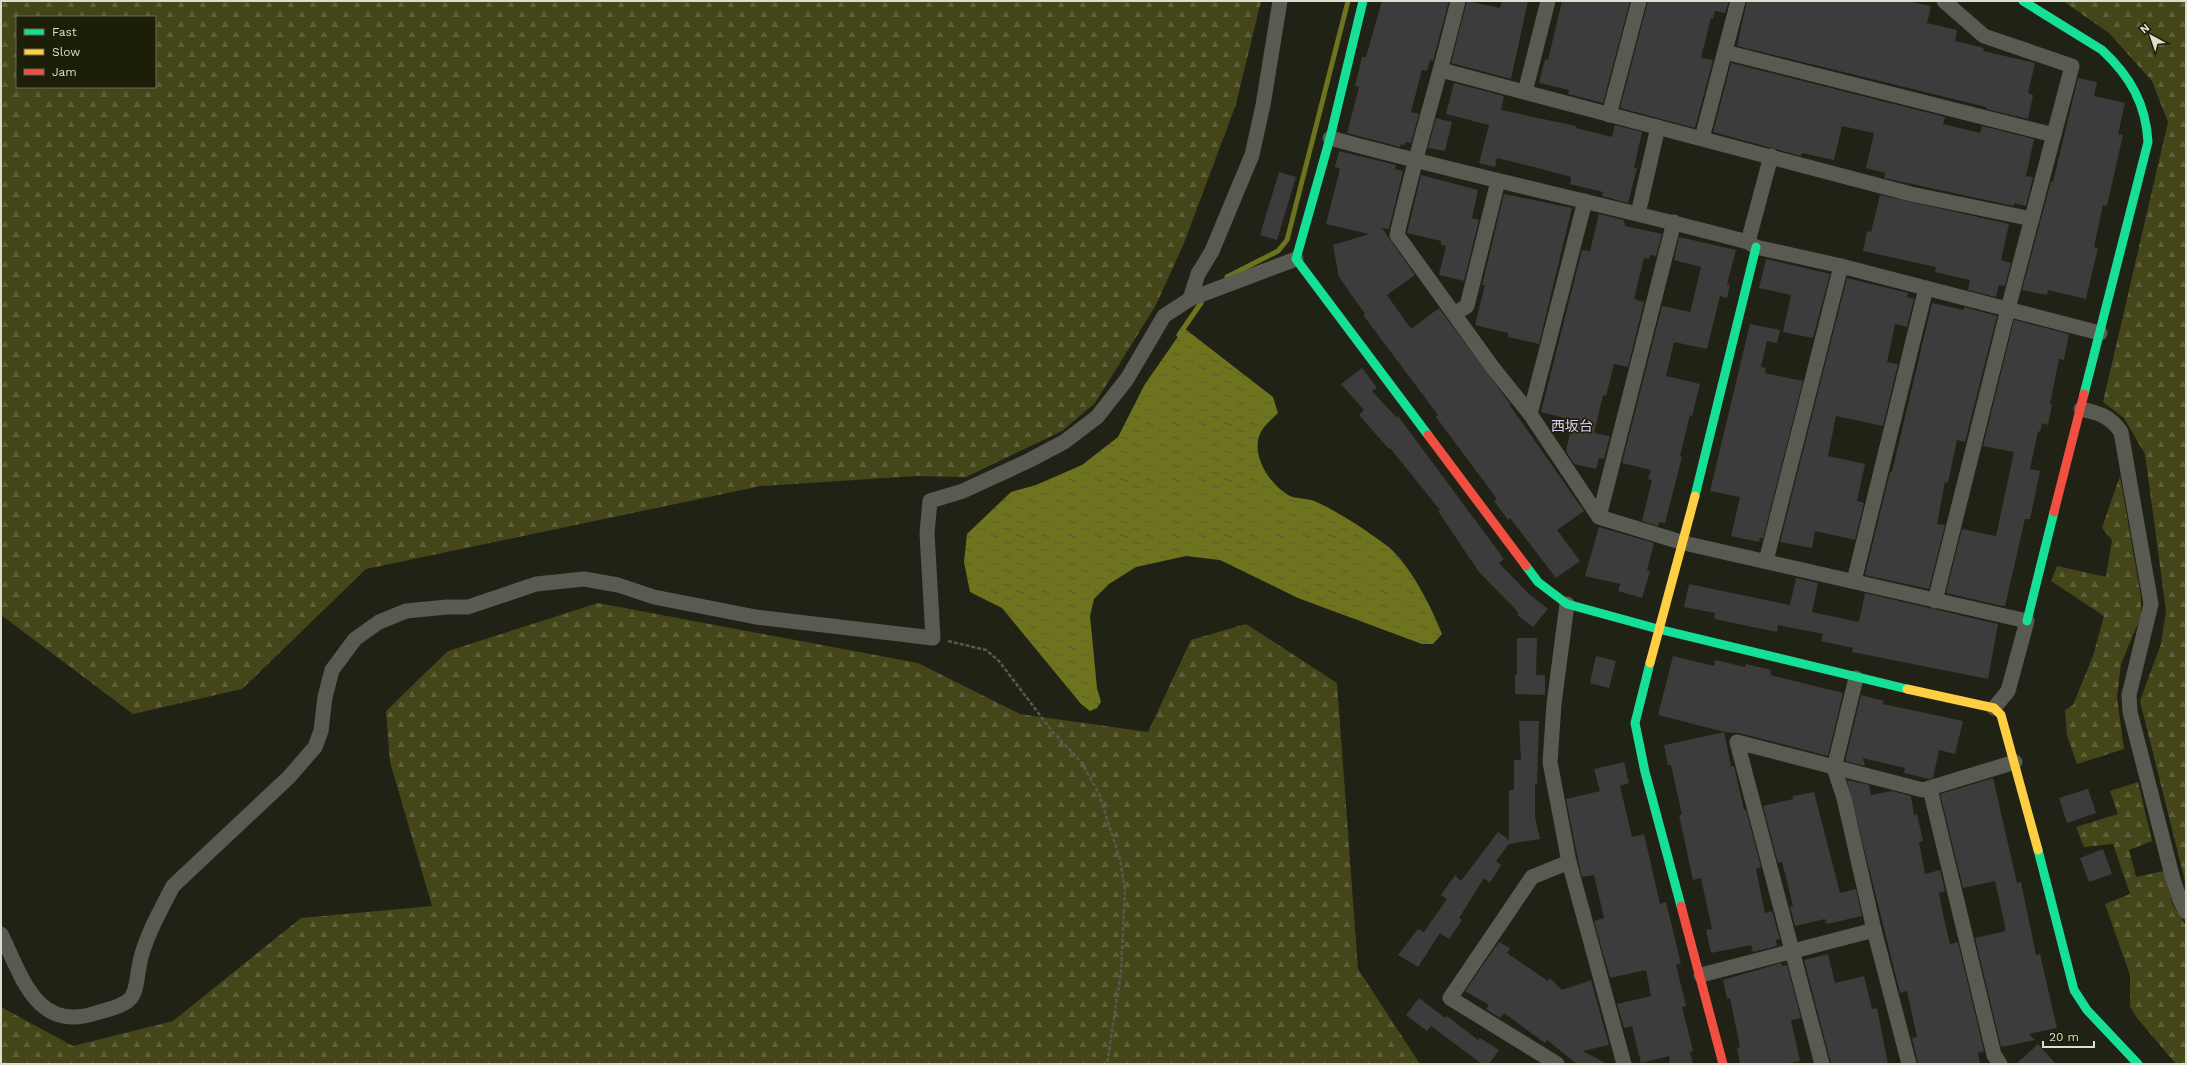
<svg xmlns="http://www.w3.org/2000/svg" width="2187" height="1065" font-family="'Work Sans','Noto Sans JP',sans-serif">
<defs>
<pattern id="forest-firs" width="22" height="20" patternUnits="userSpaceOnUse"><rect width="22" height="20" fill="#444619"/><path d="M5 1l3.5 6h-7zM16 11l3.5 6h-7z" fill="#5e6039"/></pattern>
<pattern id="water-ripples" width="26" height="14" patternUnits="userSpaceOnUse"><rect width="26" height="14" fill="#6e731e"/><path d="M2 4q2-2 4 0t4 0M15 11q2-2 4 0t4 0" fill="none" stroke="#5a5d2c"/></pattern>
</defs>
<rect width="100%" height="100%" fill="#212216"/>
<g fill="url(#forest-firs)" fill-rule="evenodd">
<path d="M1,1H1261L1236,104L1184,243L1156,305L1095,403L1062,431L966,477L917,476L761,486L366,569L242,689L133,714L1,615ZM17,17H155V87H17Z"/>
<polygon points="2063,1 2186,1 2186,885 2140,701 2161,644 2166,611 2145,454 2124,418 2103,402 2168,122 2152,81 2109,33"/>
<polygon points="2120,476 2141,597 2141,616 2121,664 2117,697 2124,749 2077,764 2067,735 2065,710 2073,705 2093,656 2104,616 2051,581 2057,566 2106,577 2112,540 2102,528"/>
<polygon points="598,603 918,663 1020,714 1148,732 1191,640 1246,624 1337,683 1358,969 1420,1064 1,1064 1,1007 73,1046 173,1021 301,918 432,906 390,762 386,711 448,651"/>
<polygon points="2138,782 2152,841 2129,850 2136,877 2164,871 2172,903 2186,926 2186,1064 2176,1064 2137,1018 2130,1006 2130,975 2105,904 2130,894 2113,844 2084,847 2076,827 2118,814 2110,791"/>
</g>
<path fill="url(#water-ripples)" d="M1184,328L1273,397L1278,413C1273,418 1266,424 1262,430C1248,452 1270,486 1290,496C1297,499 1307,498 1314,501C1334,509 1369,532 1386,545C1409,562 1432,608 1442,634L1433,644H1422L1298,598L1220,560L1186,556L1136,567L1109,584L1094,599L1090,616L1097,688L1101,702L1097,708L1090,711L1081,704L1002,608L970,592L964,562L967,534L1011,492L1036,485L1082,465L1118,437L1145,384Z"/>
<g fill="none" stroke-linecap="round" stroke-linejoin="round">
<g stroke="#6e731e" stroke-width="5">
<polyline points="1227,277 1278,251 1287,240 1348,1"/>
<polyline points="1179,335 1201,303"/>
</g>
</g>
<g fill="#3d3b3b">
<polygon points="1382,1 1449,1 1433,61 1430,60 1427,71 1422,70 1411,112 1419,114 1411,143 1405,142 1405,145 1401,144 1400,147 1347,133 1359,87 1355,86 1362,57 1366,57"/>
<polygon points="1467,1 1500,8 1502,1 1528,1 1511,79 1451,63"/>
<polygon points="1562,1 1630,1 1603,103 1568,94 1569,90 1539,83 1545,59 1548,60"/>
<polygon points="1648,1 1729,1 1725,13 1715,11 1713,19 1711,18 1701,58 1713,60 1695,128 1620,108"/>
<polygon points="1747,1 1907,1 1931,6 1927,23 1957,30 1955,41 1984,48 1983,51 2035,63 2028,93 2033,95 2028,119 1986,109 1986,107 1737,46"/>
<polygon points="1731,63 1945,117 1943,124 1980,133 1982,126 2034,139 2026,176 2033,177 2026,206 2014,203 2014,206 1884,178 1885,173 1866,168 1874,133 1842,126 1834,160 1802,153 1801,156 1713,132"/>
<polygon points="2078,78 2097,82 2094,96 2125,103 2118,134 2123,135 2107,206 2103,205 2094,247 2098,248 2086,299 2048,290 2047,295 2022,290 2051,181 2053,182"/>
<polygon points="1454,83 1504,96 1501,110 1576,126 1576,128 1612,137 1615,125 1642,132 1634,168 1637,168 1628,203 1602,196 1603,192 1570,184 1571,177 1538,168 1497,158 1495,167 1479,163 1489,125 1446,114"/>
<polygon points="1436,118 1452,122 1445,151 1428,148"/>
<polygon points="1339,151 1396,165 1395,169 1403,171 1389,229 1382,228 1415,275 1387,295 1411,329 1439,308 1511,405 1509,404 1584,511 1557,530 1580,561 1556,578 1510,518 1508,520 1494,501 1497,499 1436,417 1438,415 1363,315 1365,314 1339,277 1333,245 1369,234 1326,224 1340,169 1335,167"/>
<polygon points="1279,172 1296,177 1277,240 1260,235"/>
<polygon points="1421,175 1478,190 1472,218 1479,220 1464,281 1439,275 1446,246 1441,245 1441,241 1407,233"/>
<polygon points="1504,194 1572,208 1539,344 1508,337 1508,333 1475,325 1485,285 1482,285"/>
<polygon points="1880,195 2009,224 2001,260 2011,263 2005,286 1999,285 1996,297 1968,290 1970,280 1935,272 1936,267 1863,251 1867,231 1871,232"/>
<polygon points="1599,214 1624,220 1625,226 1662,234 1656,256 1650,255 1649,259 1644,258 1634,299 1644,302 1628,367 1614,364 1606,396 1603,395 1594,433 1610,436 1604,459 1599,458 1596,469 1574,464 1566,451 1573,420 1541,412 1582,250 1590,251"/>
<polygon points="1679,237 1736,250 1727,284 1730,285 1727,298 1720,296 1707,349 1674,342 1666,376 1700,384 1692,416 1690,415 1680,456 1682,457 1665,523 1659,522 1658,526 1642,521 1652,480 1648,479 1651,470 1622,463 1662,306 1690,312 1691,309 1701,267 1674,260"/>
<polygon points="1766,259 1830,274 1813,338 1783,332 1791,295 1759,288"/>
<polygon points="1847,278 1908,293 1907,297 1914,299 1907,327 1895,324 1887,362 1898,364 1883,426 1836,416 1828,456 1865,464 1857,501 1864,503 1855,540 1815,531 1812,548 1780,542"/>
<polygon points="1932,303 1964,310 1964,307 1997,316 1965,442 1957,440 1948,483 1945,482 1937,524 1945,525 1929,589 1865,575 1890,472 1892,472"/>
<polygon points="2014,320 2069,334 2064,360 2059,359 2050,404 2052,405 2048,425 2042,423 2040,432 2038,431 2030,469 2040,471 2030,519 2025,519 2005,606 2002,606 1946,593 1962,529 1996,536 2014,452 1983,446"/>
<polygon points="1750,324 1780,330 1777,343 1767,341 1761,367 1766,368 1765,373 1803,381 1763,538 1760,538 1759,542 1731,536 1740,497 1710,491"/>
<polygon points="1362,368 1377,388 1372,391 1396,417 1398,416 1504,559 1499,563 1529,594 1548,609 1533,627 1517,615 1519,613 1479,572 1438,511 1440,510 1390,448 1389,449 1359,415 1364,410 1341,384"/>
<polygon points="1599,527 1654,543 1647,570 1650,571 1642,598 1618,591 1620,584 1585,576"/>
<polygon points="1796,578 1818,583 1812,612 1821,614 1859,622 1865,593 1998,624 1988,679 1852,652 1853,648 1821,641 1823,634 1778,625 1777,632 1714,619 1715,613 1684,607 1689,584 1790,605"/>
<polygon points="1517,638 1537,638 1536,675 1545,675 1545,695 1515,694 1515,675 1517,675"/>
<polygon points="1596,656 1616,661 1609,688 1590,683"/>
<polygon points="1673,656 1714,666 1715,660 1745,667 1746,664 1771,670 1770,675 1843,693 1828,756 1739,733 1724,732 1731,766 1734,766 1744,810 1746,810 1761,867 1756,869 1765,913 1772,911 1780,939 1776,940 1777,946 1753,952 1751,945 1711,953 1706,930 1712,929 1701,878 1693,880 1679,815 1682,815 1671,765 1668,765 1664,745 1725,732 1658,715"/>
<polygon points="1861,695 1884,701 1883,704 1963,721 1955,754 1939,750 1933,778 1929,779 1904,773 1905,768 1863,758 1865,766 1845,761"/>
<polygon points="1519,721 1539,721 1537,784 1535,784 1535,817 1540,839 1509,844 1496,861 1501,865 1490,883 1484,878 1459,918 1462,920 1449,939 1440,933 1418,967 1398,955 1418,929 1424,932 1447,899 1441,895 1455,875 1461,881 1498,832 1509,840 1509,790 1514,790 1514,760 1521,760"/>
<polygon points="1624,762 1629,783 1620,786 1632,837 1644,834 1660,904 1666,902 1681,964 1676,965 1686,1006 1682,1007 1693,1051 1690,1052 1693,1064 1670,1064 1669,1056 1641,1063 1632,1026 1624,1028 1617,1004 1651,996 1646,970 1610,978 1594,921 1604,918 1594,875 1582,877 1578,860 1566,799 1600,791 1594,769"/>
<polygon points="1993,778 2017,883 2021,882 2036,955 2040,954 2057,1028 2029,1034 2035,1040 2001,1047 1975,938 2006,931 1995,881 1963,888 1940,794"/>
<polygon points="1847,780 1869,785 1871,795 1892,791 1911,796 1914,815 1917,814 1923,841 1919,842 1925,874 1940,870 1945,891 1939,893 1944,919 1950,944 1958,942 1984,1051 1978,1053 1980,1064 1918,1064 1912,1038 1917,1037 1907,991 1900,993"/>
<polygon points="2088,789 2096,813 2067,823 2059,798"/>
<polygon points="1814,792 1840,893 1856,889 1862,916 1827,924 1825,919 1795,926 1790,907 1793,906 1782,862 1778,863 1763,806 1793,799 1793,796"/>
<polygon points="2103,849 2112,874 2089,882 2080,858"/>
<polygon points="1499,942 1510,948 1507,953 1548,981 1550,978 1562,990 1591,980 1609,1045 1583,1051 1607,1064 1577,1064 1547,1040 1545,1043 1504,1013 1500,1018 1486,1009 1489,1005 1465,991"/>
<polygon points="1828,954 1835,983 1864,976 1872,1009 1877,1008 1888,1064 1831,1064 1804,960"/>
<polygon points="1781,963 1782,966 1787,965 1801,1018 1791,1020 1800,1061 1784,1064 1740,1064 1737,1048 1740,1047 1730,998 1727,999 1723,980"/>
<polygon points="1419,998 1445,1018 1447,1016 1478,1040 1480,1038 1499,1050 1489,1064 1482,1064 1431,1026 1427,1031 1406,1015"/>
<polygon points="2038,1044 2056,1064 2016,1064"/>
</g>
<g fill="none" stroke-linecap="round" stroke-linejoin="round">
<polyline stroke="#585951" stroke-width="2.5" stroke-dasharray="4 2" stroke-linecap="butt" points="948,641 986,650 999,661 1052,731 1082,763 1099,794 1120,859 1125,890 1121,972 1107,1064"/>
<g stroke="#595a51" stroke-width="15">
<path d="M1458,1C1439,79 1415,156 1397,235L1493,368L1530,414L1599,517L1684,543L2027,621L2008,691L1994,708"/>
<polyline points="1725,52 2054,135"/>
<polyline points="1441,70 1911,194 2032,219"/>
<polyline points="1525,92 1548,1"/>
<polyline points="1609,115 1639,1"/>
<path d="M1330,138C1469,176 1609,205 1748,242L1756,247L1841,266L2100,333"/>
<polyline points="1702,138 1738,1"/>
<polyline points="1638,214 1658,127"/>
<polyline points="1748,242 1771,156"/>
<polyline points="1190,299 1198,274 1212,251 1252,155 1263,105 1280,1"/>
<polyline points="1454,314 1467,306 1498,181"/>
<path d="M2081,409C2099,413 2110,416 2121,432L2151,604L2129,695L2130,712L2173,879L2180,900L2186,912"/>
<polyline points="1530,414 1585,201"/>
<polyline points="1599,517 1674,222"/>
<polyline points="1766,561 1841,266"/>
<polyline points="1854,581 1926,288"/>
<polyline points="1935,601 2008,309 2072,66 1984,36 1944,1"/>
<polyline points="1567,604 1554,704 1550,762 1569,862 1624,1064"/>
<polyline points="1856,678 1834,768 1844,798 1874,930 1909,1064"/>
<polyline points="1930,789 1994,1055 2000,1064"/>
<path d="M1,934C22,976 36,1033 96,1013C106,1010 122,1007 130,999C137,992 137,976 139,967C143,941 161,909 173,886L289,777L315,747L321,731L325,697L332,670L355,639L379,622L406,611L447,607H468L536,584L584,579L618,585L654,597L756,617L933,638L927,533L930,501L963,491L1028,461L1064,442L1097,417L1127,379L1164,316L1190,299L1296,259"/>
<polyline points="1701,975 1874,930"/>
<polyline points="1557,1064 1450,998 1532,877 1569,862"/>
<polyline points="1822,1064 1737,742 1923,790 2015,762"/>
</g>
<g stroke="#16e098" stroke-width="9">
<polyline points="1363,1 1330,138 1296,259 1428,435"/>
<path d="M2023,1L2102,50C2130,76 2146,104 2148,142L2084,394"/>
<polyline points="1695,496 1756,247"/>
<polyline points="1526,566 1538,582 1567,604 1658,629 1907,689"/>
<polyline points="2027,621 2054,512"/>
<polyline points="1650,663 1635,723 1645,772 1681,906"/>
<polyline points="2038,850 2074,990 2087,1010 2138,1064"/>
</g>
<g stroke="#ffcf43" stroke-width="9">
<polyline points="1650,663 1695,496"/>
<polyline points="1907,689 1994,708 2001,715 2038,850"/>
</g>
<g stroke="#f24e42" stroke-width="9">
<polyline points="1428,435 1526,566"/>
<polyline points="2054,512 2084,394"/>
<polyline points="1681,906 1723,1064"/>
</g>
</g>
<g text-anchor="middle" dominant-baseline="central" stroke-width="3" stroke-linejoin="round" paint-order="stroke">
<g font-size="14" fill="#ddcdf7" stroke="#1d1e07">
<text x="1572" y="426">西坂台</text>
</g>
</g>
<rect width="2187" height="1065" fill="none" stroke="#dcdecf" stroke-width="4"/>
<rect x="16" y="16" width="140" height="72" fill="#1d1e07" stroke="#696b57"/>
<rect x="24" y="29" width="20" height="6" fill="#16e098" stroke="#696b57"/>
<text x="52" y="36" font-size="12" fill="#dcdecf">Fast</text>
<rect x="24" y="49" width="20" height="6" fill="#ffcf43" stroke="#696b57"/>
<text x="52" y="56" font-size="12" fill="#dcdecf">Slow</text>
<rect x="24" y="69" width="20" height="6" fill="#f24e42" stroke="#696b57"/>
<text x="52" y="76" font-size="12" fill="#dcdecf">Jam</text>
<g transform="translate(2151 36) rotate(320)" stroke="#1d1e07" stroke-width="3" paint-order="stroke">
<path d="M0-3L7 15L0 10L-7 15Z" fill="#dcdecf"/>
<text y="-6" font-size="11" font-weight="bold" text-anchor="middle" fill="#dcdecf">N</text>
</g>
<path d="M2043 1041v6h51v-6" fill="none" stroke="#dcdecf" stroke-width="2"/>
<text x="2049" y="1041" font-size="12" fill="#dcdecf" stroke="#1d1e07" stroke-width="3" paint-order="stroke">20 m</text>
</svg>
